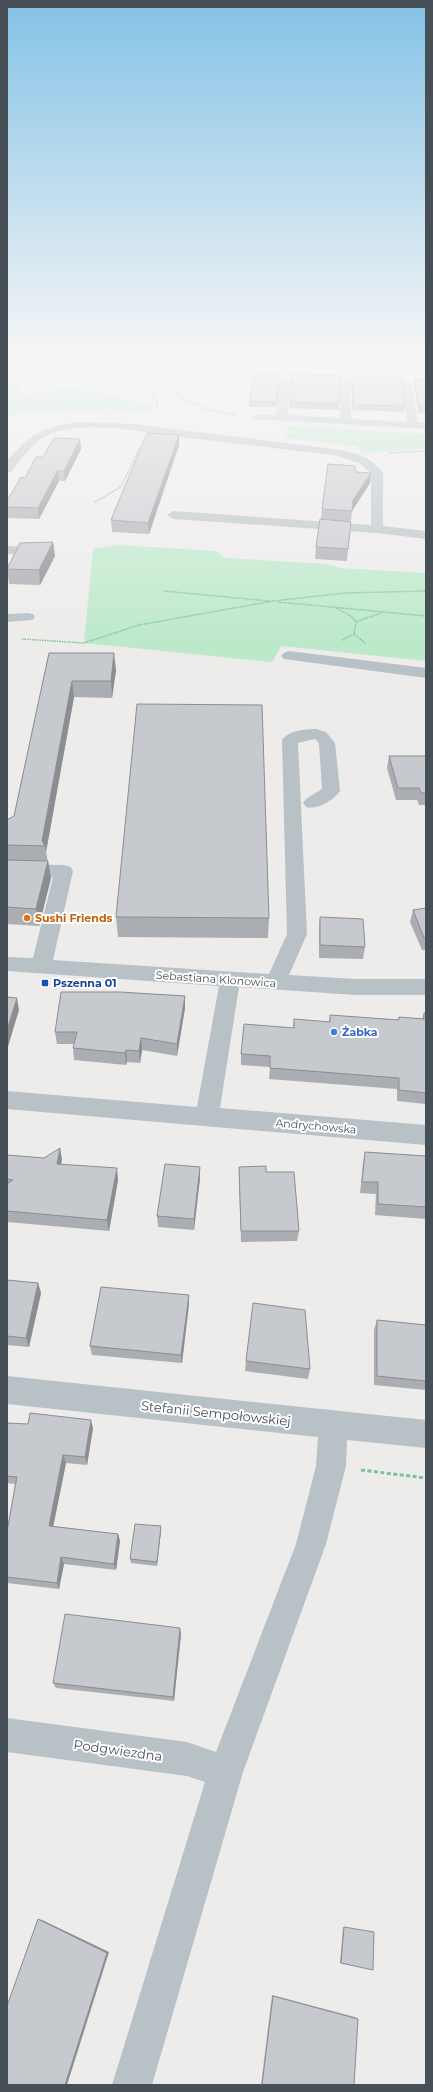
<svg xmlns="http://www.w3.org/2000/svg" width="433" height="2092" font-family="Montserrat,sans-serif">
<rect width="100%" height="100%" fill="#eeebeb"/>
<g fill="#bce9ca">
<polygon points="7,356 80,356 103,376 83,378 40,369 27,376 16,393 34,394 65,388 105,393 154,407 142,414 112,409 20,413 7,416"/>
<polygon points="288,426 426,434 426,449 365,453 361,452 357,446 284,438"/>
<polygon points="118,545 216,551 225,558 327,564 340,568 426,573 426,661 281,646 272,662 84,643 93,549"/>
</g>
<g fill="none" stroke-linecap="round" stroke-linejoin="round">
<g stroke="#78c397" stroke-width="1.5" stroke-dasharray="1.5 1" stroke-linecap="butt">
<polyline points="98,356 111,365 163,384 188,401 205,409 237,415"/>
<polyline points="145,379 158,405 156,410"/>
<polyline points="389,453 426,451"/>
<polyline points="137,464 134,460 140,447"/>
<polyline points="95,502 121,487 134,460"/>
<polyline points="164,591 269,601"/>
<polyline points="278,602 426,616"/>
<polyline points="336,608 351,616 356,622"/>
<polyline points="22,639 84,643 139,625 273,601 345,593 426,591"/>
<polyline points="342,640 354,634"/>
<polyline points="365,643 354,634 356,622 381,613"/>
</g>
<polyline stroke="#78c397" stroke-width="3" stroke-dasharray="4 2.5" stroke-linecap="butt" points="361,1470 426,1478"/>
<g fill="#b7c1c6" fill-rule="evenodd">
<polygon points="261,356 304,356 426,364 426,370 266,359"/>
<polygon points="286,378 291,381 287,415 340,418 341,383 346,380 351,383 351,419 407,422 403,385 408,382 412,383 418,422 426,423 426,429 254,419 252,417 254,415 276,415 281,381"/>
<path d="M80,422L133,424L334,449C353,452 371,456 383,473V526L426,531V539L377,533L173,519L167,515L173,511L371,525V473L359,463L334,455C283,449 231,443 180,437C140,432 93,420 53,433C35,439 23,457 11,472L7,473V461C30,434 44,426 80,422Z"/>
<polygon points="7,546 30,547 37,551 30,555 7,554"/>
<polygon points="28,613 33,614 35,617 33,620 7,622 7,614"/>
<polygon points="289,651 426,668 426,678 284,659 281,656 284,653"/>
<path d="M316,729L326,732L335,743L340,791C333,801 317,810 306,807L303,803L306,799L322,789L319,743L315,739L298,743L307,934L289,975L355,979H426V995H355L239,987L220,1108L426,1125V1145L7,1109V1091L197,1107L219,986L7,971V957L33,958L53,877L7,876V864L64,865L71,867L73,871L53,960L269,974L287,934L282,740C288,731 305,729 316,729Z"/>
<polygon points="7,1376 426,1420 426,1448 347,1440 346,1466 326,1544 243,1772 152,2085 112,2085 205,1782 187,1776 7,1752 7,1718 187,1742 216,1752 296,1544 316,1466 318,1437 7,1404"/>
</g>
</g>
<g fill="#aaadb1">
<polygon points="292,374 341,376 339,410 289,408"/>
<polygon points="352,376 405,406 404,412 352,410"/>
<polygon points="281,379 276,407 249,407 249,401"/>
<polygon points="414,379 426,379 426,413 418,413 414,384"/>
<polygon points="179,435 179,445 149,534 112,532 111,520"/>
<polygon points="81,449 65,481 59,481 39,519 7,518 7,501 25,478 43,457"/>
<polygon points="426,462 426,504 425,470"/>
<polygon points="371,473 370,483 352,511 347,561 315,559 316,547 321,519 322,509"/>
<polygon points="53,542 55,556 40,585 9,584 7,568"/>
<polygon points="49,653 116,670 112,698 74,697 46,852 51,878 39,926 7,924 7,820 14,816"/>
<polygon points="389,756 426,756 426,805 419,805 417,800 396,800 387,768"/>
<polygon points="426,908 426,950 422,950 410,922 413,910"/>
<polygon points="116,917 269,918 268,938 118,937"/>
<polygon points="320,917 365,947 363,959 319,958 319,930"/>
<polygon points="185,1008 177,1056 142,1050 140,1063 127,1062 126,1065 74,1060 73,1048 74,1044 57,1044 55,1032"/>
<polygon points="424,1013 426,1013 426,1104 397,1101 397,1089 269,1079 270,1067 241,1065 241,1054 293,1028 294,1019 329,1022 330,1015 399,1020 399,1017 422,1019"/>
<polygon points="365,1152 426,1156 426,1219 375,1215 376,1194 360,1193 363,1163"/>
<polygon points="7,1155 44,1158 62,1159 61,1164 118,1180 109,1231 7,1222"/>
<polygon points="239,1167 266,1172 299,1231 297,1241 241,1242 239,1178"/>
<polygon points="200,1178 194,1230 158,1227 157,1216"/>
<polygon points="7,1280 38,1283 41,1293 29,1347 7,1345"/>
<polygon points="189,1304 182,1363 92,1355 90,1346"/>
<polygon points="377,1320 426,1325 426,1390 374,1385 374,1330"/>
<polygon points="246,1361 310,1369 308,1379 245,1371"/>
<polygon points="7,1428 93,1428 87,1465 66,1463 53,1526 118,1534 120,1541 116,1570 64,1564 59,1589 7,1583 7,1531 15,1484 7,1483"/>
<polygon points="161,1531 157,1566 131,1563 130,1559"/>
<polygon points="181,1634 174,1701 56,1688 53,1683"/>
<polygon points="343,1927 344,1927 373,1970 340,1963"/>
<polygon points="272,1995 355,2017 358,2019 354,2085 261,2085"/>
</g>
<g fill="#8b8d90">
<polygon points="281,374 281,379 276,407 276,402"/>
<polygon points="179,435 179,445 149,534 148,523"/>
<polygon points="80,439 81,449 65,481 64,471"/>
<polygon points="58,470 59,481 39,519 38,508"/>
<polygon points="371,473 370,483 352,511 353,500"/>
<polygon points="53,542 55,556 40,585 39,570"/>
<polygon points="114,653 116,670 112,698 111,681"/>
<polygon points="72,681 74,697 46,852 45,846 42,841"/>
<polygon points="48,861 51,878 39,926 36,909"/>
<polygon points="185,996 185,1008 177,1056 177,1044"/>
<polygon points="17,998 19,1010 7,1050 7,1030"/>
<polygon points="141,1038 142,1050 140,1063 139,1051"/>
<polygon points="126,1050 127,1062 126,1065 125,1053"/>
<polygon points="60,1148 62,1159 59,1175 57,1164"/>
<polygon points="200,1167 200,1178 194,1230 194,1219"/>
<polygon points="117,1168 118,1180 109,1231 107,1220"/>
<polygon points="38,1283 41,1293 29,1347 26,1338"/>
<polygon points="189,1295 189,1304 182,1363 181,1355"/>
<polygon points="91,1420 93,1428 87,1465 85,1457"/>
<polygon points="63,1455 66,1463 52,1533 49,1526"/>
<polygon points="161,1526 161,1531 157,1566 157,1562"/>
<polygon points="118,1534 120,1541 116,1570 114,1564"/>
<polygon points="61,1557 64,1564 59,1589 57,1583"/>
<polygon points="180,1628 181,1634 174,1701 173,1697"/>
<polygon points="38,1919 42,1920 109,1952 67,2085 65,2085"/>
</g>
<g fill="#c6c9ce" stroke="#8b8d90">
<polygon points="255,373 281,374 276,402 249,401"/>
<polygon points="292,374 341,376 339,404 290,402"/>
<polygon points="352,376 403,378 405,406 353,405"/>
<polygon points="414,379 426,379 426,407 419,407"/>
<polygon points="147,433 179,435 148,523 111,520"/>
<polygon points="54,438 80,439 64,471 58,470 38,508 7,507 7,501 21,477 25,478 36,457 43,457"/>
<polygon points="328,464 355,466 356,472 371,473 353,500 352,511 322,509"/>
<polygon points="320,519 351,522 348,549 316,547"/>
<polygon points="53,542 39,570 7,569 20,543"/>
<polygon points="49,653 114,653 111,681 72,681 42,841 45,846 7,845 7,820 14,816"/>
<polygon points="137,704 262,705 269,918 116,917"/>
<polygon points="389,756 426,756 426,793 421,793 419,788 398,788"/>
<polygon points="7,860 48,861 36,909 7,907"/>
<polygon points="426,908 426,938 424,938 413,910"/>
<polygon points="320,917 363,919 365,947 320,945"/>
<polygon points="61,992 120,992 185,996 177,1044 141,1038 139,1051 126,1050 125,1053 73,1048 77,1032 55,1032"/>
<polygon points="7,997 17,998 7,1030"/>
<polygon points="424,1013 426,1013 426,1093 399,1090 399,1078 270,1068 270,1056 241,1054 244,1024 294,1028 294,1019 330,1022 330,1015 399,1020 399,1017 424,1019"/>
<polygon points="60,1148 57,1164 117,1168 107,1220 7,1211 7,1184 13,1180 7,1179 7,1155 44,1158"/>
<polygon points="365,1152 426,1156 426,1207 378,1204 378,1182 362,1182"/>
<polygon points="165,1164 200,1167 194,1219 157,1216"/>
<polygon points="266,1166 266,1172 294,1172 299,1231 241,1231 239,1167"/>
<polygon points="7,1280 38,1283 26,1338 7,1336"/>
<polygon points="101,1287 189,1295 181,1355 90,1346"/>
<polygon points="253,1303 305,1310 310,1369 246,1361"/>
<polygon points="377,1320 426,1325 426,1381 377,1376"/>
<polygon points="30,1413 91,1420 85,1457 63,1455 49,1526 118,1534 114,1564 61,1557 57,1583 7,1577 7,1531 17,1477 7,1476 7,1428 8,1423 28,1424"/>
<polygon points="135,1524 161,1526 157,1562 130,1559"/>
<polygon points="65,1614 180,1628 173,1697 53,1683"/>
<polygon points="38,1919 107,1953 65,2085 7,2085 7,2006"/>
<polygon points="344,1927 374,1932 373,1970 341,1963"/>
<polygon points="273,1996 358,2019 354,2085 262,2085"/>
</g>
<linearGradient id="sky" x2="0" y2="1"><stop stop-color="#83c2e6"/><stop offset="0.55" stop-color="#f7f6f6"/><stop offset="1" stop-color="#f7f6f6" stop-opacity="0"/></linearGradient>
<rect width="433" height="649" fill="url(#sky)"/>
<circle fill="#e8710a" stroke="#fff" stroke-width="1.5" cx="27" cy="918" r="4"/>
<rect fill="#1a4fb4" stroke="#fff" stroke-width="1.5" x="41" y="979" width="8" height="8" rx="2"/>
<circle fill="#3f7fe0" stroke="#fff" stroke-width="1.5" cx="334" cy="1032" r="4"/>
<g text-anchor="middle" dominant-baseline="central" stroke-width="4" stroke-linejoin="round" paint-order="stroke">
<g font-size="11" font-weight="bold" fill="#c56008" stroke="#fff" text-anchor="start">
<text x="35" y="918">Sushi Friends</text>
</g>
<g font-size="11" fill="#465056" stroke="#fff">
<text transform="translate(216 979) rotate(4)">Sebastiana Klonowica</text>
<text transform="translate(316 1126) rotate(5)">Andrychowska</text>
</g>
<g font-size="11" font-weight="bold" fill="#164399" stroke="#fff" text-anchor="start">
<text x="53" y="983">Pszenna 01</text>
</g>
<g font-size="11" font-weight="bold" fill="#366cbe" stroke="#fff" text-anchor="start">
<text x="342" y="1032">Żabka</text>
</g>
<g font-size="13" fill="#465056" stroke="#fff">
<text transform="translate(216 1413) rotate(6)">Stefanii Sempołowskiej</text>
<text transform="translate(118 1750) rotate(8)">Podgwiezdna</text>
</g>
</g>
<rect width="433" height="2092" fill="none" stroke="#465056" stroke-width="16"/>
</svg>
